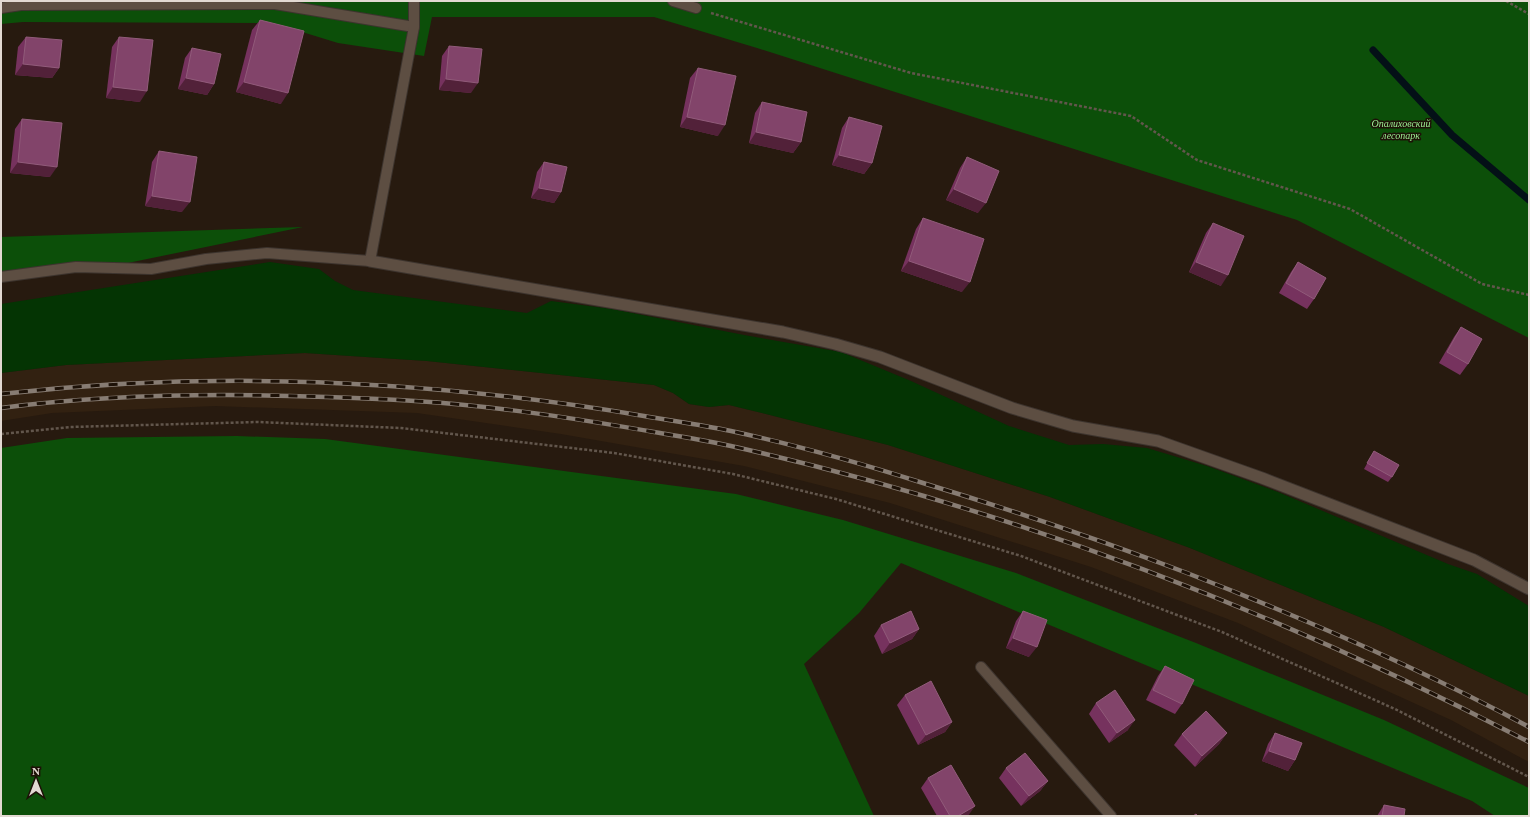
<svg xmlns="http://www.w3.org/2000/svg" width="1530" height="817" font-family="'Times New Roman',serif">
<rect width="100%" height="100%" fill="#271a0f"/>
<polygon fill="#322111" points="305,353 427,361 654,385 673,393 689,404 709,407 729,405 762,413 888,445 1050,497 1190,548 1384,627 1529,696 1529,762 1451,720 1238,623 1091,567 890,503 744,466 561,434 417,413 215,406 52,413 1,421 1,373 66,365"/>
<polygon fill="#043403" points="270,262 319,269 335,281 353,290 527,313 551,301 612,309 744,335 841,352 911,381 1009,426 1069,445 1103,444 1147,448 1207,466 1278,492 1448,564 1477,574 1529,606 1529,696 1384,627 1190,548 1050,497 888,445 762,413 729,405 709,407 689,404 673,393 654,385 427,361 305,353 66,365 1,373 1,304"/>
<g fill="#0c4f09">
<polygon points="1,1 1529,1 1529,338 1297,220 757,48 654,17 432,17 424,56 338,43 273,23 23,22 1,24"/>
<polygon points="303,227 113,266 1,282 1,237"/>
<polygon points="237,436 325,439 736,494 843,520 1016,573 1196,643 1384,720 1529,788 1529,816 1495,816 1472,801 901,563 859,613 804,664 874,816 1,816 1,448 67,438"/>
</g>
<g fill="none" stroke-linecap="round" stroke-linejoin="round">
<polyline stroke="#041017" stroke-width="7" points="1373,50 1452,135 1529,200"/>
<defs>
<g id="service">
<polyline points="673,1 696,8"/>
<polyline points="1,8 21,5 275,4 414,27"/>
<polyline points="1,277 76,267 151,269 206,259 267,253 370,261 414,27 414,1"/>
<polyline points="981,667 1111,816"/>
</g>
<polyline id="minor" points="370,261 783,332 835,344 880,357 1012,408 1073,426 1158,441 1262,478 1474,560 1529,589"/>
</defs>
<use href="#service" stroke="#3d342e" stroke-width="12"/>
<use href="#minor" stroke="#3d342e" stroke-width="13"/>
<g stroke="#62564c" stroke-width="2.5" stroke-dasharray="3 2" stroke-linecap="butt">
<polyline points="1506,1 1529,14"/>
<polyline points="711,13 911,73 1131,116 1197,160 1350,209 1482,284 1529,295"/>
<polyline points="1,434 70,427 258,422 401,428 614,453 733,474 836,499 1021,556 1222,632 1395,709 1529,777"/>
</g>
<use href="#service" stroke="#5d4e42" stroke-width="10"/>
<use href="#minor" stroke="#5d4e42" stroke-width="11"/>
<defs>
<g id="rail">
<path d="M1,394C215,370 432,380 644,416C673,421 702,425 731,431C796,445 860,463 923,483C1012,510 1100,540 1187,573C1303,618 1419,668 1529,727"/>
<path d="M1,408C109,394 218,393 327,397C357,398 386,399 415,401C497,406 579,419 660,433C684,437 708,441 731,446C1008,508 1277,611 1529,742"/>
</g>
</defs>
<use href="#rail" stroke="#877c73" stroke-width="4.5"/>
<use href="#rail" stroke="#1d1107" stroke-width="3" stroke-dasharray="9" stroke-linecap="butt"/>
</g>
<g fill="#76325e">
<polygon points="260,20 281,104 236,92 252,30"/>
<polygon points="26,37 59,68 52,78 15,75 18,47"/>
<polygon points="119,37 140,102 106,98 112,47"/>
<polygon points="449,46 471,93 439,90 442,56"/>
<polygon points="192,48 214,84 207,95 178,89 185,58"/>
<polygon points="698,68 718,136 680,127 690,78"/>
<polygon points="762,102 801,142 793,153 749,143 755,113"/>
<polygon points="849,117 872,163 864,174 832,165 842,128"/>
<polygon points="22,119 50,177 10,173 15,129"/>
<polygon points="159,151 182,212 145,206 152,162"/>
<polygon points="967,157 978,213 946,200 960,168"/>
<polygon points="544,162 561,192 554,203 531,198 537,172"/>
<polygon points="923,218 962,292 901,271 916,229"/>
<polygon points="1213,223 1221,286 1189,272 1206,233"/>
<polygon points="1298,262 1314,299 1307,309 1279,293 1291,272"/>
<polygon points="1461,327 1468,364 1460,375 1439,363 1454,337"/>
<polygon points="1374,451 1392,477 1388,482 1364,469"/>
<polygon points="1023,611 1029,657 1006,648 1016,621"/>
<polygon points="881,625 919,629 912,639 882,654 874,636"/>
<polygon points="1165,666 1182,704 1175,714 1146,700 1158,676"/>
<polygon points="905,695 952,722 945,732 918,745 897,705"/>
<polygon points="1096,703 1128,730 1109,743 1089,714"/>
<polygon points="1227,733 1219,744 1195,767 1174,745 1182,734"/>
<polygon points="1275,733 1295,760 1288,771 1262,761 1268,744"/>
<polygon points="1006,768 1048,781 1040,791 1021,806 999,778"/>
<polygon points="928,778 968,816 937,816 921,788"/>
<polygon points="1384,805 1404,816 1377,816"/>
</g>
<g fill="#522139">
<polygon points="23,64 59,68 52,78 15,75"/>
<polygon points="186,78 214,84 207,95 178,89"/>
<polygon points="446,79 478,83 471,93 439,90"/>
<polygon points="244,82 288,93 281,104 236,92"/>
<polygon points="113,87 147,91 140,102 106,98"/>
<polygon points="687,117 725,125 718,136 680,127"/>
<polygon points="756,132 801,142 793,153 749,143"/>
<polygon points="839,155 872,163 864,174 832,165"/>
<polygon points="18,162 57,167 50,177 10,173"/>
<polygon points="539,188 561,192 554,203 531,198"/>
<polygon points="954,189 986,203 978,213 946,200"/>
<polygon points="152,196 190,202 182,212 145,206"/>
<polygon points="909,261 970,282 962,292 901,271"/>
<polygon points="1196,262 1228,275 1221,286 1189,272"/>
<polygon points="919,629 912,639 882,654 890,643"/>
<polygon points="1013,638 1037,647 1029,657 1006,648"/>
<polygon points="1135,720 1128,730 1109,743 1117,733"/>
<polygon points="952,722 945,732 918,745 926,735"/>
<polygon points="1227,733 1219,744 1195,767 1202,756"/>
<polygon points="1269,751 1295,760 1288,771 1262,761"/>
<polygon points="1048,781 1040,791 1021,806 1029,796"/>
<polygon points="975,806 968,816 958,816"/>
</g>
<g fill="#82446a" stroke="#915b7a">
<polygon points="260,20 304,31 288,93 244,82"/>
<polygon points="26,37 62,40 59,68 23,64"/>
<polygon points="119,37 153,40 147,91 113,87"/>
<polygon points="449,46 482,49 478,83 446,79"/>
<polygon points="192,48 221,54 214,84 186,78"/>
<polygon points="698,68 736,76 725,125 687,117"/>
<polygon points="762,102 807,112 801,142 756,132"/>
<polygon points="849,117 882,126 872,163 839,155"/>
<polygon points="22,119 62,123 57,167 18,162"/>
<polygon points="159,151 197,157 190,202 152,196"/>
<polygon points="967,157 999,171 986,203 954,189"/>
<polygon points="544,162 567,167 561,192 539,188"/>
<polygon points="923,218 984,239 970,282 909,261"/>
<polygon points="1213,223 1244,236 1228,275 1196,262"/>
<polygon points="1298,262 1326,278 1314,299 1286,283"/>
<polygon points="1461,327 1482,339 1468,364 1447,352"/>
<polygon points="1374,451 1399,465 1392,477 1367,463"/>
<polygon points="911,611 919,629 890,643 881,625"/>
<polygon points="1023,611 1047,620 1037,647 1013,638"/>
<polygon points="1165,666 1194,680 1182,704 1153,690"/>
<polygon points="931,681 952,722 926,735 905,695"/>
<polygon points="1115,690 1135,720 1117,733 1096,703"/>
<polygon points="1206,711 1227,733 1202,756 1182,734"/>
<polygon points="1275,733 1302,743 1295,760 1269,751"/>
<polygon points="1025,753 1048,781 1029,796 1006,768"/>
<polygon points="951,765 975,806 958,816 950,816 928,778"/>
<polygon points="1384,805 1405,809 1404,816 1382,816"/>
<polygon points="1196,814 1198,816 1193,816"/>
</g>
<g text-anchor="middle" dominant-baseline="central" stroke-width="3" stroke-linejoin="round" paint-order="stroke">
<g font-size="10" font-style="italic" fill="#9cf094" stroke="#1d1107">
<text x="1401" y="123">Опалиховский<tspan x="1401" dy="12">лесопарк</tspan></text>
</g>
</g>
<rect width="1530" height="817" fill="none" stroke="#e2d9d2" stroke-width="4"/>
<g transform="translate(36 781)" stroke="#1d1107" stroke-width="3" paint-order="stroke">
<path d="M0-3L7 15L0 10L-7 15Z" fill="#e2d9d2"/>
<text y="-6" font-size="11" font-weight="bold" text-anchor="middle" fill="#e2d9d2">N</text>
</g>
</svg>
